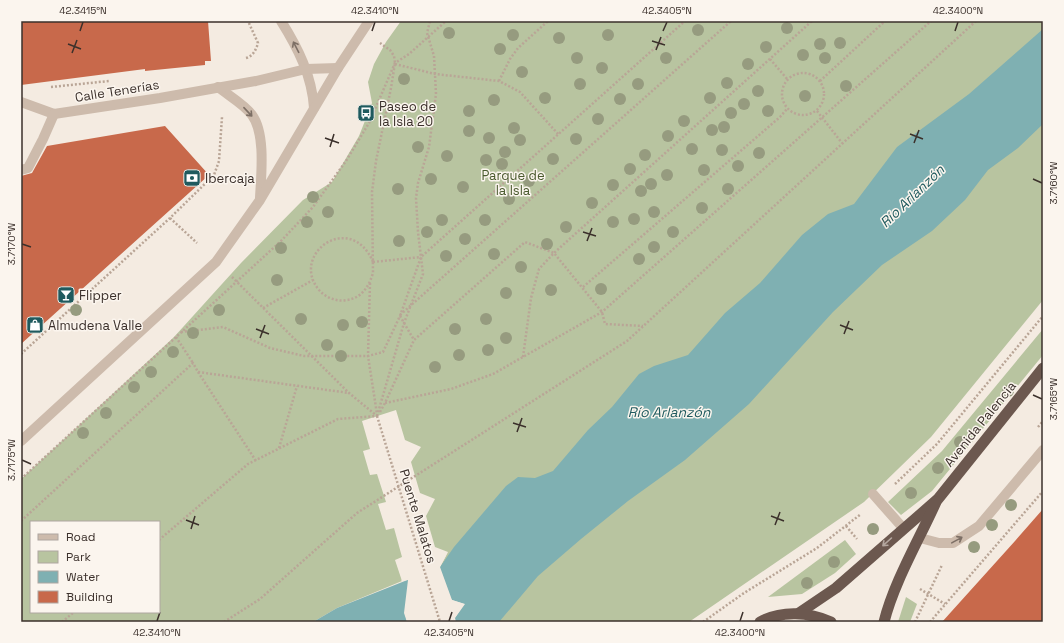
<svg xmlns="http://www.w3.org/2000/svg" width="1064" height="643" font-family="'Space Grotesk',sans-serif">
<rect width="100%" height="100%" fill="#f4ebe1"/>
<g fill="#b8c4a0" fill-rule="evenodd">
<path d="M401,21H1043V300L931,437L864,502L689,622H456L464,604L440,567L448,552L435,547L426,516L435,499L420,493L411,462L421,447L405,440L396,410L362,421L370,449L363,451L370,475L377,474L386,502L378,504L386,530L394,528L402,557L395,560L402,581L337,608L313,622H21V479L174,337L241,263L303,200L332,182L359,136L372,103L368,82L374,64L386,42ZM31,522H159V612H31Z"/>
<polygon points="1043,329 1043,355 932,491 901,515 888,502 942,451"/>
<polygon points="845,540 856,554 835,573 802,594 768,597"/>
<polygon points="906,597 917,604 910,622 898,622"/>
</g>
<polygon fill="#7fb0b2" points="1043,29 1043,124 1018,148 988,170 965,200 932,231 882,265 833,312 749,404 685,460 628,501 581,539 538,576 499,622 452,622 464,604 452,600 450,598 405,613 407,622 313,622 337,608 440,567 454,547 506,486 518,477 535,478 553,471 588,430 612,407 639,374 654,366 688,355 725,313 760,283 802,235 828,214 854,204 897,147 969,94"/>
<polygon fill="#f4ebe1" points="448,552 440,567 452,600 465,604 455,618 456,622 450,622 453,620 461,605 450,600 407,614 409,622 407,622 404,613 408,580 402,581 401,580 439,565"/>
<g fill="#c8694b">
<polygon points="21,21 208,21 211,61 205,61 205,65 145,71 145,69 21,85"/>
<polygon points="165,126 209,175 21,344 21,176 32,173 47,146"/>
<polygon points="1043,509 1043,622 942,622 1015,541"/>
</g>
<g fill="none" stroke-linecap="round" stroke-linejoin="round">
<g stroke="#b9a596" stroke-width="2.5" stroke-dasharray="2 2" stroke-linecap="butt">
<path d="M246,58C253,56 256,50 258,43L248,21"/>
<polyline points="770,59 788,80"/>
<polyline points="395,64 435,74 499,81 520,92 559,135"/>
<circle cx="803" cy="94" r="21"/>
<polyline points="499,81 510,59 518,48 548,21"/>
<polyline points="820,81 885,21"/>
<polyline points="51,87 109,81"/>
<polyline points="817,111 842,143"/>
<polyline points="170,218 197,243"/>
<path d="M373,262C351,210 289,254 319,290C326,298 337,302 347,300C362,298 369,286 373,273L372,192L376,161L391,88L395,63L394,56L390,50L380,43"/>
<polyline points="373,262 421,257"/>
<polyline points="232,277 349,393 377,416"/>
<polyline points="370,283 368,356 377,414"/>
<polyline points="583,287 780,117 787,109"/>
<polyline points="263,308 313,280"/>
<polyline points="400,315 731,21"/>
<polyline points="400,316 414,340"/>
<polyline points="181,332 223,327 270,348 304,356 368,356 383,352 400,316 421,257 685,21"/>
<polyline points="176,337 193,363"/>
<polyline points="21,354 170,218 214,175 219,161 222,117"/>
<polyline points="523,357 531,298 539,269 554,253 812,21"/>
<polyline points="198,372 256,461"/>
<polyline points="385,403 451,389 493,374 602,312 931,21"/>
<polyline points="380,412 385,403 414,340 525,242 554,253 602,312 605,324 643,326"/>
<polyline points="377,416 404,323 423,274 418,232 416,198 418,183 429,147 436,94 434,56 427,33 430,21"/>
<polyline points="1038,427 1043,421"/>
<polyline points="279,448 297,386"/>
<polyline points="21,479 281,241 313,207 346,161 369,123 395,63 409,54 446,21"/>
<polyline points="895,484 937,444 1043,316"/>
<polyline points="21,521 193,363 198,372 349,393"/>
<polyline points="846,526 857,539"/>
<polyline points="159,540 248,464 338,419 377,416"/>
<polyline points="920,589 945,604"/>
<polyline points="62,622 74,612"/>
<polyline points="224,622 260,599 357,513 627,341 976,21"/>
<polyline points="703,622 744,593 817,548 861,514"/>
<polyline points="915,622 942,565"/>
<polyline points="930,622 1043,491"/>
</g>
<g stroke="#cdbbac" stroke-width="10">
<polyline points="873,494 903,528"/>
<polyline points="920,538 939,543 953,543 979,526 1043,450"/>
</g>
<g stroke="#cdbbac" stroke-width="10">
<path d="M281,21C298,48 312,76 314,108"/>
<path d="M218,87C229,96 244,104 252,115C266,134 261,176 260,198"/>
<polyline points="21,102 54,114 160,98 256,81 306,69 338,68"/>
<polyline points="21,170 28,168 43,139 54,114"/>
<polyline points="21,441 216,262 260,200 338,68 369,21"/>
</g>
<g stroke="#6c584f" stroke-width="11">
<polyline points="799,613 836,588 938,499 1043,368"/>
<path d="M760,622C782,610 809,612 831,622"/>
<path d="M884,622C894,582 919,540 936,502"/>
</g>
<polyline stroke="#b9a596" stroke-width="2.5" stroke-dasharray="2 2" stroke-linecap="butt" points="377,416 440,622"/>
</g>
<g fill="#969b7f">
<circle cx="787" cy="28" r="6"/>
<circle cx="698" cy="30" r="6"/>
<circle cx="449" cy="33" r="6"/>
<circle cx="513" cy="35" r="6"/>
<circle cx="608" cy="35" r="6"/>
<circle cx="559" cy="38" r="6"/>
<circle cx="840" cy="43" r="6"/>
<circle cx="820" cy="44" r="6"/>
<circle cx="766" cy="47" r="6"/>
<circle cx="500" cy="49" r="6"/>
<circle cx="803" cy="55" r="6"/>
<circle cx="577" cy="58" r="6"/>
<circle cx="666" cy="58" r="6"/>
<circle cx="825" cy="58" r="6"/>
<circle cx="748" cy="64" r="6"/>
<circle cx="602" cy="68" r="6"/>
<circle cx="522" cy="72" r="6"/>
<circle cx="404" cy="79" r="6"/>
<circle cx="727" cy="83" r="6"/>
<circle cx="580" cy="84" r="6"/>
<circle cx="638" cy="84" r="6"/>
<circle cx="846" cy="86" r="6"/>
<circle cx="758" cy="91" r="6"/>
<circle cx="805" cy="96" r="6"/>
<circle cx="545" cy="98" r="6"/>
<circle cx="710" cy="98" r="6"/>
<circle cx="620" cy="99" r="6"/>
<circle cx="494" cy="100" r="6"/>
<circle cx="744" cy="104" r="6"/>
<circle cx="469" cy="111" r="6"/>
<circle cx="768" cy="111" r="6"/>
<circle cx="731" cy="113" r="6"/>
<circle cx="598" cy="119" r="6"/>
<circle cx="684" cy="121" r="6"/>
<circle cx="724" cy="127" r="6"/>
<circle cx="514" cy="128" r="6"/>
<circle cx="712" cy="130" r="6"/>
<circle cx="469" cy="131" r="6"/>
<circle cx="668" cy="136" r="6"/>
<circle cx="489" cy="138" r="6"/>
<circle cx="576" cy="139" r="6"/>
<circle cx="520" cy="140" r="6"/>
<circle cx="418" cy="147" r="6"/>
<circle cx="692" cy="149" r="6"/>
<circle cx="722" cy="150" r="6"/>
<circle cx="505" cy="152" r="6"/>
<circle cx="759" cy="153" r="6"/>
<circle cx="645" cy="155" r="6"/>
<circle cx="447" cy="156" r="6"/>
<circle cx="553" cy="159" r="6"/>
<circle cx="486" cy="160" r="6"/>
<circle cx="502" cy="164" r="6"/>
<circle cx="738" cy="166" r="6"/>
<circle cx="630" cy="169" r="6"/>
<circle cx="704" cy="170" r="6"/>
<circle cx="667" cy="175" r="6"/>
<circle cx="431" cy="179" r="6"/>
<circle cx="529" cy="181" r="6"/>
<circle cx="651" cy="184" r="6"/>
<circle cx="613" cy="185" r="6"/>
<circle cx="463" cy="187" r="6"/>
<circle cx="398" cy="189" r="6"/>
<circle cx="728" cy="189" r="6"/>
<circle cx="641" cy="191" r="6"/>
<circle cx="313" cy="197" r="6"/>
<circle cx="509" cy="199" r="6"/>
<circle cx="592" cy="203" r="6"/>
<circle cx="702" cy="208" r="6"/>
<circle cx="328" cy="212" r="6"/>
<circle cx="654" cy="212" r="6"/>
<circle cx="634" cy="219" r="6"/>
<circle cx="442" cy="220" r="6"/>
<circle cx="485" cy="220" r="6"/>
<circle cx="307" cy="222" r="6"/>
<circle cx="613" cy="222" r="6"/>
<circle cx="566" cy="227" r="6"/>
<circle cx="427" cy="232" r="6"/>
<circle cx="673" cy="232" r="6"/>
<circle cx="465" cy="239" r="6"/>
<circle cx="399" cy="241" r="6"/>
<circle cx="547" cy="244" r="6"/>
<circle cx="654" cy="247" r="6"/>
<circle cx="281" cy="248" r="6"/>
<circle cx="494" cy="254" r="6"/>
<circle cx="446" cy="256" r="6"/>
<circle cx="639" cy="259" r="6"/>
<circle cx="521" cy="267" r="6"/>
<circle cx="277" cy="280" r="6"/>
<circle cx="601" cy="289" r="6"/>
<circle cx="551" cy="290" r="6"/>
<circle cx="506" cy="293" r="6"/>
<circle cx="76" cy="310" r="6"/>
<circle cx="219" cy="310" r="6"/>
<circle cx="301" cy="319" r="6"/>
<circle cx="486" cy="319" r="6"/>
<circle cx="362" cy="322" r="6"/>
<circle cx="343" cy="325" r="6"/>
<circle cx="455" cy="329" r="6"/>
<circle cx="193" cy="333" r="6"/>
<circle cx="506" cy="338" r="6"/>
<circle cx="327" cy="345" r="6"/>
<circle cx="488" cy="350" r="6"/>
<circle cx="173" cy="352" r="6"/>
<circle cx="459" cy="355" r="6"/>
<circle cx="341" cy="356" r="6"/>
<circle cx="435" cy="367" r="6"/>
<circle cx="151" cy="372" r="6"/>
<circle cx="134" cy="387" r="6"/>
<circle cx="1008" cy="391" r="6"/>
<circle cx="106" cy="413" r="6"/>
<circle cx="83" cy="433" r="6"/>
<circle cx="960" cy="442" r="6"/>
<circle cx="938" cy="468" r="6"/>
<circle cx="911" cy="493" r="6"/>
<circle cx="1011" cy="505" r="6"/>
<circle cx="992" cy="525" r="6"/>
<circle cx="873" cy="529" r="6"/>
<circle cx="974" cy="547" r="6"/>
<circle cx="834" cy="562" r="6"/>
<circle cx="807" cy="583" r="6"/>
</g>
<defs><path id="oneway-shaft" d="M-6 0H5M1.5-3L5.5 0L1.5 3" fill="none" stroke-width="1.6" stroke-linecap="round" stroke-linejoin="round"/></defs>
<g stroke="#7d6f65">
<use href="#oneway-shaft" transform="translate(296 47) rotate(-117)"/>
<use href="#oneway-shaft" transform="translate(248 112) rotate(47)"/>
<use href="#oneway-shaft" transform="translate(957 540) rotate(-29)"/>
</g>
<use stroke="#b4a69e" href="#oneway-shaft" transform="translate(887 542) rotate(138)"/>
<path fill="none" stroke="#3b302b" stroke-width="1.5" d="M80,31L83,22M372,31L375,22M663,31L667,22M955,31L958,22M652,41L665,45M68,44L81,49M656,50L661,37M72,53L77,40M910,134L923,139M325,138L339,143M914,143L919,130M330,147L334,134M1033,179L1042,183M583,232L596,236M587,241L592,228M22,244L31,247M840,325L853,330M256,329L269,334M844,334L849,321M260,338L265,325M1033,395L1042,399M513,423L526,427M517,432L522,418M22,460L31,464M771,516L784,521M186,520L199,525M775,525L780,512M191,529L195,516M157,621L160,612M449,621L452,612M740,621L743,612"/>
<defs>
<symbol id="bus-square" viewBox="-11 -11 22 22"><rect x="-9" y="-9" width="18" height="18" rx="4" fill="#1f5a5e" stroke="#fbf5ee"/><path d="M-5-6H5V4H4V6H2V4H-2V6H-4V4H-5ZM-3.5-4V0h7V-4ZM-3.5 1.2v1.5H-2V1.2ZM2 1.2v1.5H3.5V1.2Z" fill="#fff"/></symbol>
<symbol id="bank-square" viewBox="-11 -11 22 22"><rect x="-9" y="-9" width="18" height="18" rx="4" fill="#1f5a5e" stroke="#fbf5ee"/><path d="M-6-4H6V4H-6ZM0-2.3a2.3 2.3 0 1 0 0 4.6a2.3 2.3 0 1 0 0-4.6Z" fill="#fff"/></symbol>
<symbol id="bar-square" viewBox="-11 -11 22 22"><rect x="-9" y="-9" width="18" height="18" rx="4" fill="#1f5a5e" stroke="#fbf5ee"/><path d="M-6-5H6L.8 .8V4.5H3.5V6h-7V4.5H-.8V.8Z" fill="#fff"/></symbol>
<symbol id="shop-square" viewBox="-11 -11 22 22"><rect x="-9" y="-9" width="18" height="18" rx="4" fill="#1f5a5e" stroke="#fbf5ee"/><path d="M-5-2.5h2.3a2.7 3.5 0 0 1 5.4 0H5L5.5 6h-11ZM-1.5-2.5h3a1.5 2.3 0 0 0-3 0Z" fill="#fff"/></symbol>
</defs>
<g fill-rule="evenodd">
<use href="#bus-square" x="356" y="103" width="20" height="20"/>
<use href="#bank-square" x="182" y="168" width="20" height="20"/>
<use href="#bar-square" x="56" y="285" width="20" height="20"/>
<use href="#shop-square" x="25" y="315" width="20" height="20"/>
</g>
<g text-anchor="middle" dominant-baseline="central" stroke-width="3" stroke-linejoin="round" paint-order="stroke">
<g font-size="13" fill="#3b302b" stroke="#fbf5ee">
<text transform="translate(117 91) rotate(-9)">Calle Tenerías</text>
<text transform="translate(980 424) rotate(-51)">Avenida Palencia</text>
<text transform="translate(418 516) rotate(73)">Puente Malatos</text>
</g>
<g font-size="13" fill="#3b302b" stroke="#fbf5ee" text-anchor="start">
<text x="379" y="106">Paseo de<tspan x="379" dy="15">la Isla 20</tspan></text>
<text x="205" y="178">Ibercaja</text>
<text x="79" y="295">Flipper</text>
<text x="48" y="325">Almudena Valle</text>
</g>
<g font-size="13" fill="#4a5a2e" stroke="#fbf5ee">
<text x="513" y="175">Parque de<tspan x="513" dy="15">la Isla</tspan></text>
</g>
<g font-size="14" font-style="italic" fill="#1f5a5e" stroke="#fbf5ee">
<text transform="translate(912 196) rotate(-44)">Río Arlanzón</text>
<text x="669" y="412">Río Arlanzón</text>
</g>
</g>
<rect width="1064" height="643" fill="none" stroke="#fbf5ee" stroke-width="44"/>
<rect x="30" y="521" width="130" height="92" fill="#fbf5ee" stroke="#aea6a0"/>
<rect x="38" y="534" width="20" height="6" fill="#cdbbac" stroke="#aea6a0"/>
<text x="66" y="541" font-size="12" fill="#3b302b">Road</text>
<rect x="38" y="551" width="20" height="12" fill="#b8c4a0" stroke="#aea6a0"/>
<text x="66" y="561" font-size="12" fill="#3b302b">Park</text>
<rect x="38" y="571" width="20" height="12" fill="#7fb0b2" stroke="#aea6a0"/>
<text x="66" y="581" font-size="12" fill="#3b302b">Water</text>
<rect x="38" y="591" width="20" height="12" fill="#c8694b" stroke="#aea6a0"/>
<text x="66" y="601" font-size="12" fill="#3b302b">Building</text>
<rect x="22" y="22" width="1020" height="599" fill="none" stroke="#3b302b" stroke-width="1.5"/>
<g font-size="10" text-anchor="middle" fill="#3b302b">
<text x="83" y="14">42.3415°N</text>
<text x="375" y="14">42.3410°N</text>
<text x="667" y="14">42.3405°N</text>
<text x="958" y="14">42.3400°N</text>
<text transform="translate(1053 183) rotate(-90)" y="4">3.7160°W</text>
<text transform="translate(11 244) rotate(-90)" y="4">3.7170°W</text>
<text transform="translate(1053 399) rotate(-90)" y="4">3.7165°W</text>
<text transform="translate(11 460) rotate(-90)" y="4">3.7175°W</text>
<text x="157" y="636">42.3410°N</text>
<text x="449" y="636">42.3405°N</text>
<text x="740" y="636">42.3400°N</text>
</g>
</svg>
